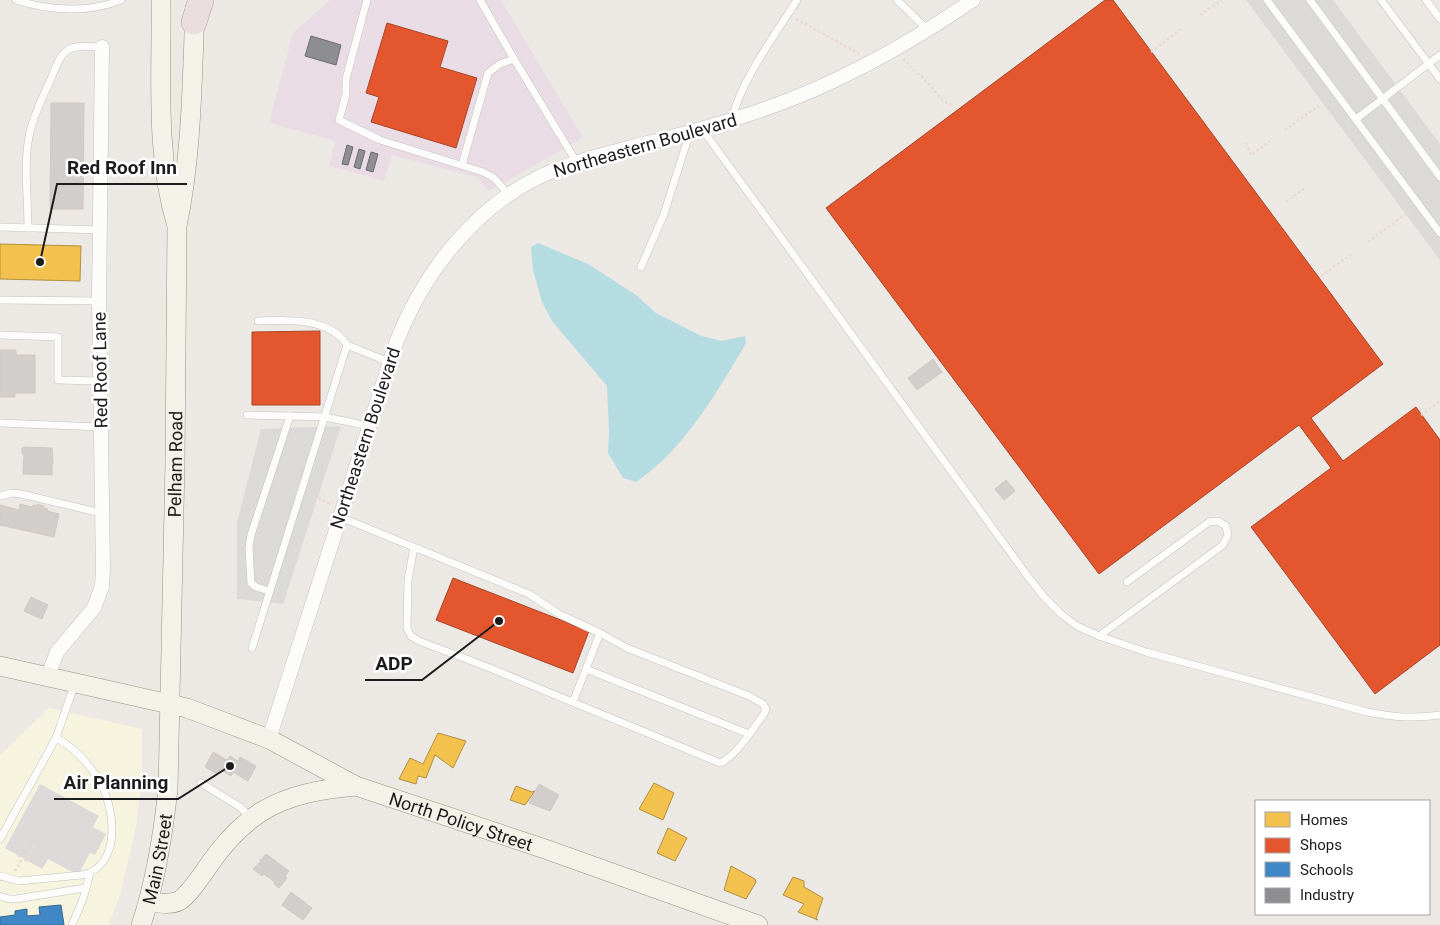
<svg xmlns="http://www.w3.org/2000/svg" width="1440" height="925" font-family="Roboto,sans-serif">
<rect width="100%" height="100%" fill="#ece8e4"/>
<polygon fill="#eadce5" points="330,0 501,0 583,138 489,191 476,177 392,155 384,181 329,166 335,141 269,123 293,33"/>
<polygon fill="#f6f3de" points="49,708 142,729 142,775 136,827 120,895 109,925 0,925 0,755"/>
<g fill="#dcdad8">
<polygon points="1246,0 1333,0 1440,144 1440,260"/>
<polygon points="341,426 283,604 237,599 237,522 261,429"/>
<polygon points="40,784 99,816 93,827 106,834 95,855 90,853 78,875 48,859 42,869 5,848"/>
</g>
<path fill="#b5dce1" d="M538,243L588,264L636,295L656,313L701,336L722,341L745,336L746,343C718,391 683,451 636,482L623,478L608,453L609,431L607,386L552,321L542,302L533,270L531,247Z"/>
<g fill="#f2c14e" stroke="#b2903f">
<polygon points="0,244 81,246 80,281 0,279"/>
<polygon points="438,733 466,741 453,768 435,755 426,778 418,776 416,784 399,779 410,758 423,764"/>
<polygon points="654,783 674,793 663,820 639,809"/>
<polygon points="516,786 532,792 535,791 525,805 510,800"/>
<polygon points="668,828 687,838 675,861 657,853"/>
<polygon points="731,866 755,879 756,882 746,899 724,890"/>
<polygon points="793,877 804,881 804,887 823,898 816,919 818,920 798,912 804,904 783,895"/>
</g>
<g fill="#e4572e" stroke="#a84529">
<polygon points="1105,0 1113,0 1383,364 1311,418 1343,461 1416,407 1440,440 1440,645 1375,694 1251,527 1331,468 1299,425 1099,574 826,208"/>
<polygon points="387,23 448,41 440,67 477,78 456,148 371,122 379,97 366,93"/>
<polygon points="320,331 320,405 252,405 252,332"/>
<polygon points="453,578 589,631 573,673 436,620"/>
</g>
<polygon fill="#3f88c5" stroke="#346892" points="61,905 64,925 0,925 0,917 15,915 15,911 27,909 27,916 40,915 39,907"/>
<g fill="#8d8d92" stroke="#6b6b6f">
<polygon points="311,36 341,45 336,65 305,56"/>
<polygon points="347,145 353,147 348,165 342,164"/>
<polygon points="359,149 365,151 360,169 354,167"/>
<polygon points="371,152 378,154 373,172 366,170"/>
</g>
<g fill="#d2cecb" stroke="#cfc9c5">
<polygon points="51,103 84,103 83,209 50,209"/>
<polygon points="0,350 16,350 16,355 35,355 35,393 15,393 15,397 0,397"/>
<polygon points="933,359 942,372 917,390 908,378"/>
<polygon points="24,447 52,448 53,464 52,464 52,475 23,474 24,454 22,454 22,448"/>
<polygon points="1006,480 1015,491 1004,500 995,489"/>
<polygon points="20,504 32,507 33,505 37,506 37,504 44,506 44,508 48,509 47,511 59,514 54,537 0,525 0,505 19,510"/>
<polygon points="31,597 48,605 42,619 24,611"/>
<polygon points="213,752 227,760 230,756 238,761 240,757 256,766 248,781 233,772 231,776 220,769 217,774 205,767"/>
<polygon points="539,784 559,795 550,811 529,803"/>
<polygon points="266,854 289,871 285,876 287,878 279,888 274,884 275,882 271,879 264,874 262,876 253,869 261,861 260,859 261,860"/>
<polygon points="291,892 312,908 303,920 282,905"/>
</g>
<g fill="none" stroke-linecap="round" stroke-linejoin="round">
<defs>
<g id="lane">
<path d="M16,0C49,11 89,13 121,0"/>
<polyline points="367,0 346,79 346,94 339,120 380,140 483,172 494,178 509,195"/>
<polyline points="897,0 928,30"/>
<polyline points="1267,0 1440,233"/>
<polyline points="1310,0 1440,177"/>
<polyline points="1381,0 1440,79"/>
<polyline points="1426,0 1440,19"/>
<polyline points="514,59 577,163"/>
<path d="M732,119C741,80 775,35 797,0"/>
<polyline points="1356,119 1440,55"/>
<path d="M702,129L1029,578L1045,598L1061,614L1077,626L1099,636L1146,652L1367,712C1393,717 1413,719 1440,715"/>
<polyline points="462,165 488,73 500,64 514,59 480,0"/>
<polyline points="0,227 101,230"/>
<path d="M28,228C28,198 23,161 30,132C34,114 43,96 51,79C55,69 59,56 68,50C77,44 91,47 102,47"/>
<polyline points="641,267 664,214 690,132"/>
<polyline points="0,300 99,301"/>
<path d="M258,321C288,320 328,317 347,345"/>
<polyline points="0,335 58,337 58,380 100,381"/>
<polyline points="247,415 290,416"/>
<polyline points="0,423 101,427"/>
<polyline points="0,496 11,493 21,494 101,513"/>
<path d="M340,517L529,594L559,614L600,633L627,648L749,696L763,704L766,709L764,714C753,728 736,757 720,763L490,668L419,641L411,636L407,628L408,580L414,547"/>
<polyline points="269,591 256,587 251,583 249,548 251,535 290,416 325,417 369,426"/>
<polyline points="1099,636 1223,545 1228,535 1226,526 1218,521 1209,522 1127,582"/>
<polyline points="252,648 347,345 389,362"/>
<polyline points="586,669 749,734"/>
<polyline points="573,702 600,633"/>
<polyline points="201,783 240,807 250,817"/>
<polyline points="0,839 56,738 75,683"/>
<path d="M0,876L19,881L81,875C124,867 115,804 97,777C87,762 72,746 56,738"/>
<polyline points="0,896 9,899 16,899 85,888"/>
<polyline points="72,925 83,899 90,874"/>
</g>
<g id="street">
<polyline points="48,676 57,652 94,608 102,586 103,570 99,301 102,47"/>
<path d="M269,739L396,343C423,274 472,209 541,176C569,163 599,156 628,148C671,137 716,126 759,111C836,85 906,46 973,0"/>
</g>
<g id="secondary">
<path d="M161,0C162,74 155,151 176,223"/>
<path id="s1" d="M0,666L187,708L269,739L356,786L545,849L758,925"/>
<path d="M149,902C159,903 170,905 179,901C190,895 209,864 217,854C230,837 244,823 261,812C290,794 323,789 356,786"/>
<path id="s2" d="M141,925C156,881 163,835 168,789L175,463L177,226C192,155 192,81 195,8"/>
</g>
<polyline id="highway" points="194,22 201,0"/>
</defs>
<use href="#lane" stroke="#c4c2c0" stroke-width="8"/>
<use href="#street" stroke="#c4c2c0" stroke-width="15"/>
<use href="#secondary" stroke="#96947c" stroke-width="20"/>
<use href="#highway" stroke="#c399a9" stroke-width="26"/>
<g stroke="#ebd8d6" stroke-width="2.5" stroke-dasharray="2.5 2.5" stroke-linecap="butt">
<polyline points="1200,15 1222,0"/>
<polyline points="796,19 860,54"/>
<polyline points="1151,52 1182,28"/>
<polyline points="903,59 931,86 942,100 951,105"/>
<polyline points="1285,130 1319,106"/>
<polyline points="1246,143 1251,155 1270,141"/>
<polyline points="1286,202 1305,188"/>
<polyline points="1368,242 1410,211"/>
<polyline points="1321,276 1352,254"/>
<polyline points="1421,415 1440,401"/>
<polyline points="309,494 331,504"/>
<polyline points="18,857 28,841"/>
<polyline points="25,861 35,844"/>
<polyline points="15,871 22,859"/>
</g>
<use href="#lane" stroke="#fcfcfb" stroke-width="7"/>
<use href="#street" stroke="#fcfcfb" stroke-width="14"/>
<use href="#secondary" stroke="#f4f2e8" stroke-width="19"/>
<use href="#highway" stroke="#eadde0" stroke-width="25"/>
</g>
<g text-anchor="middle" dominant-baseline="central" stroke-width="5" stroke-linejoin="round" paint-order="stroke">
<g font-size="18" fill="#1c1c1c" stroke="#fff">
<text transform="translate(645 145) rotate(-16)">Northeastern Boulevard</text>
<text transform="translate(100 370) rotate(-91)">Red Roof Lane</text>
<text transform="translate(365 438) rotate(-72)">Northeastern Boulevard</text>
<text stroke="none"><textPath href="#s2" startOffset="464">Pelham Road</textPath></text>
<text stroke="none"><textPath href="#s1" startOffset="489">North Policy Street</textPath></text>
<text stroke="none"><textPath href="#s2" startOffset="68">Main Street</textPath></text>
</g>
</g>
<path fill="none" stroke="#1c1c1c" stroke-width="2" d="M40 262L57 184H187M499 621L422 680H365M230 766L178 799H54"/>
<g fill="#1c1c1c" stroke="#fff" stroke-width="2">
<circle cx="40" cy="262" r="5"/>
<circle cx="499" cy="621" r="5"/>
<circle cx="230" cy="766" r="5"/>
</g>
<g font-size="19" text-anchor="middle" font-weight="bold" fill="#1c1c1c" stroke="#fff" stroke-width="5" stroke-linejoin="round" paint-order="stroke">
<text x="122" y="174">Red Roof Inn</text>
<text x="394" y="670">ADP</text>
<text x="116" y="789">Air Planning</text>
</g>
<rect x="1255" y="800" width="175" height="115" fill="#ffffff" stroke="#a4a4a4"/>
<rect x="1265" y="812" width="25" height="15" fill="#f2c14e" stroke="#a4a4a4"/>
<text x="1300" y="825" font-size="15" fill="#1c1c1c">Homes</text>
<rect x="1265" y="838" width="25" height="15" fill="#e4572e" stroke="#a4a4a4"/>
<text x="1300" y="850" font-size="15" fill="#1c1c1c">Shops</text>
<rect x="1265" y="862" width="25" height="15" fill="#3f88c5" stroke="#a4a4a4"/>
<text x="1300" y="875" font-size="15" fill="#1c1c1c">Schools</text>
<rect x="1265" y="888" width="25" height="15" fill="#8d8d92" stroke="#a4a4a4"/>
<text x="1300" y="900" font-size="15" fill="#1c1c1c">Industry</text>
</svg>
